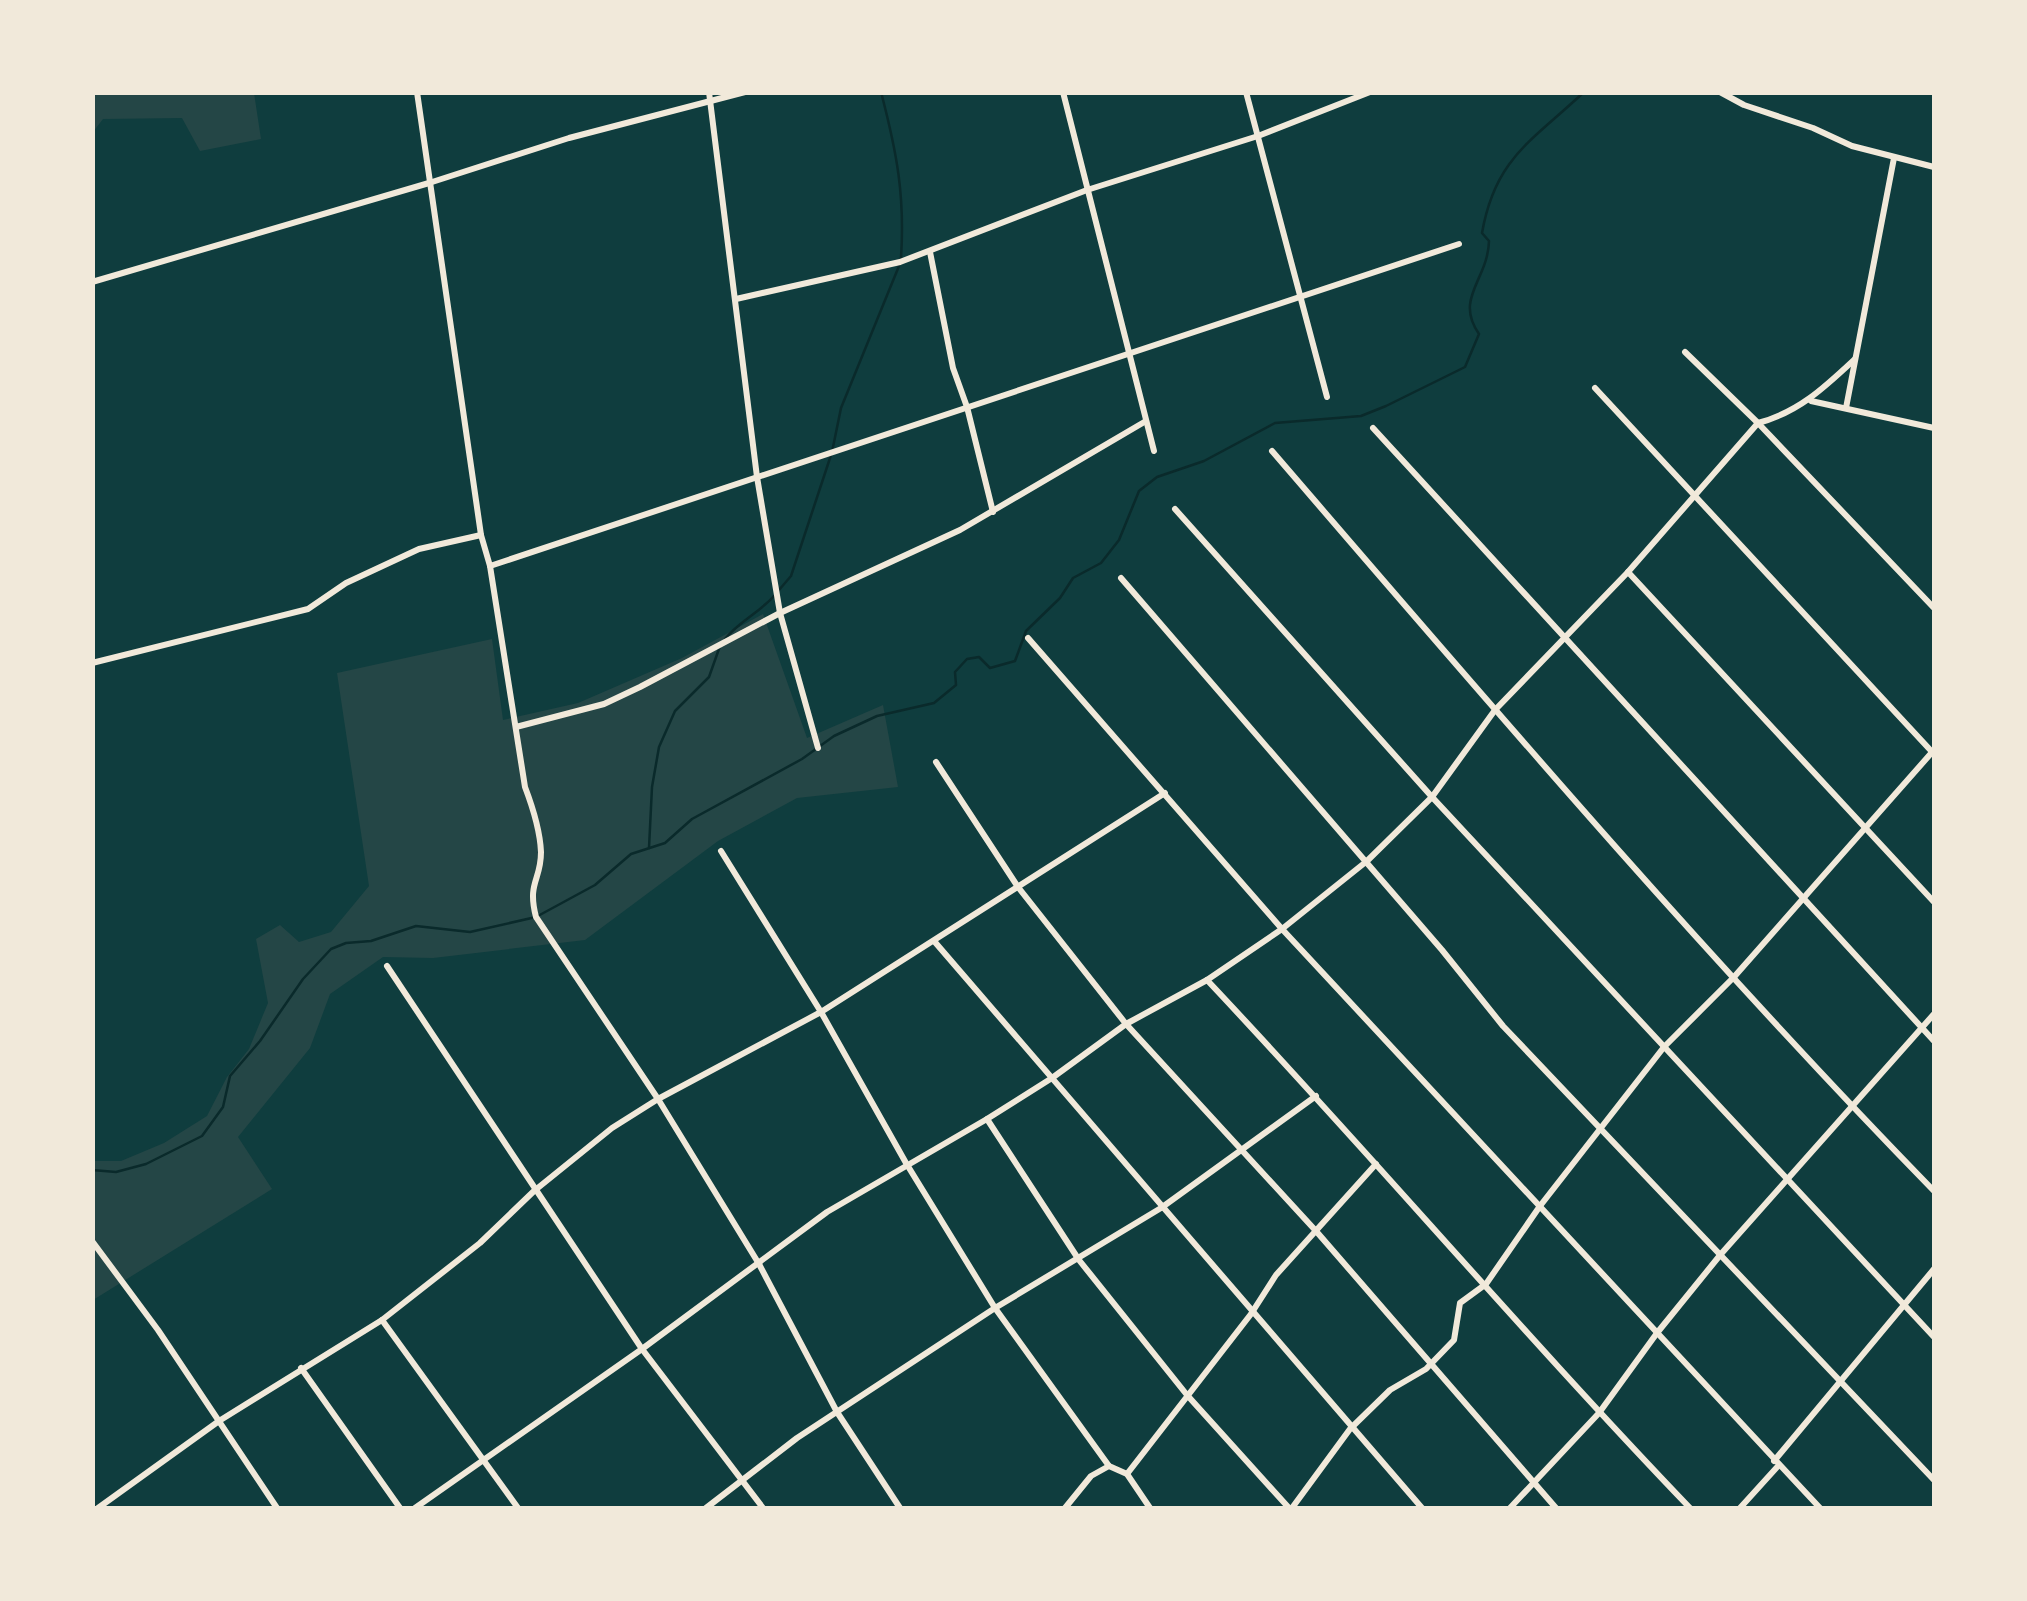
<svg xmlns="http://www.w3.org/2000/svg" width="2027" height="1601" font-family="Helvetica,sans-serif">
<rect width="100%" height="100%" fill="#0f3d3e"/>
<g fill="#244646">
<polygon points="254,93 261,139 200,151 182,118 103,119 93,132 93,93"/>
<polygon points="763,614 807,738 883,705 898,787 797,798 718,841 585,940 433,958 383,957 330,994 310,1048 238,1137 272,1189 93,1300 93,1161 121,1161 164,1143 207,1116 227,1077 249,1049 268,1003 256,939 280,925 299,942 331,932 369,886 337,673 492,639 503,720 578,703 682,658"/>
</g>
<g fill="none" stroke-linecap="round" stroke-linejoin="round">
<g stroke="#0a2a2b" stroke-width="2.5">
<path d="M881,92C897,153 905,196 901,258"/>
<polyline points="779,590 791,576 832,452 841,408 899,266"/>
<path d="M725,639C739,621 759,613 774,596"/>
<polyline points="649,848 652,787 659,747 675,711 709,677 720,646"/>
<path d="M92,1170L116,1172L146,1164L202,1136L223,1107L230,1076L260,1041L303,979L331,949L346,943L371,941L416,926L470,932L536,917L595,885L631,854L665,843L692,819L802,759L834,736L877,716L934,703L956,685L955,672L967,659L979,657L990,668L1015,661L1026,631L1060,598L1073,578L1101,563L1119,540L1139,491L1157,477L1204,461L1275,423L1361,416L1386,406L1465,367L1479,334C1454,298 1488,280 1489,241L1482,233C1495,158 1532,141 1584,92"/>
</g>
<g stroke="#f1e9da" stroke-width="6">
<path d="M417,92L481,535L490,566L525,787C533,808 540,829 541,852C541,881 527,882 536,917L658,1099L759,1264L837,1412L900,1508"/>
<polyline points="709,92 757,477 780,613 818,748"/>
<polyline points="1063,92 1154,451"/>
<polyline points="1246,92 1327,397"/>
<polyline points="1720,92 1744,105 1813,128 1852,146 1934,167"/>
<polyline points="930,252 953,368 967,407 993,512"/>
<polyline points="92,282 429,183 569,138 745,92"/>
<polyline points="736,299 900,262 1087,190 1258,136 1370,92"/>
<polyline points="1685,352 1758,423 1934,608"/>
<polyline points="1595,388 1934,754"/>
<polyline points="1811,401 1934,428"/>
<polyline points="1846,408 1894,158"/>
<polyline points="1373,428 1934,1041"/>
<path d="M1272,451C1488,702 1703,954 1934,1191"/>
<polyline points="1175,509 1432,797 1934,1337"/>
<polyline points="490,566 1459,244"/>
<polyline points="1628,572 1934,902"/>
<polyline points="1121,578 1442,950 1503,1026 1934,1480"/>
<polyline points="1028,638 1282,929 1820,1508"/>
<polyline points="92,663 308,609 346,583 419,549 481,535"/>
<polyline points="516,727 604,704 640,687 780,613 960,530 1146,421"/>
<polyline points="936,762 1018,887 1126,1024 1316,1231 1556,1508"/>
<polyline points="721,851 821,1012 906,1163 995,1308 1109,1466 1127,1474 1150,1508"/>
<polyline points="934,941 1422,1508"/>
<polyline points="387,966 642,1349 763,1508"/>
<path d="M1207,980C1371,1154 1525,1336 1690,1508"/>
<polyline points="987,1119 1079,1260 1187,1395 1289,1508"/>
<polyline points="92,1241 158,1330 277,1508"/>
<polyline points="382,1320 518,1508"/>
<polyline points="301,1368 400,1508"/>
<polyline points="1774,1461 1934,1269"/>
<polyline points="1127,1474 1251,1314 1276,1275 1376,1164"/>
<polyline points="98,1508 219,1421 382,1320 480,1243 534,1191 612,1128 658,1099 821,1012 1165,793"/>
<path d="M415,1508L642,1349L827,1212L987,1119L1052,1078L1126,1024L1207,980L1282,929L1367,861L1432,797L1495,710L1628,572L1758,423C1799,412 1825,387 1855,359"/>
<polyline points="706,1508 797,1438 995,1308 1161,1208 1316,1096"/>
<polyline points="1065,1508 1091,1476 1109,1466"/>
<polyline points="1292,1508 1350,1429 1390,1390 1426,1369 1454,1340 1460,1303 1486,1284 1540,1206 1664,1047 1734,977 1934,750"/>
<polyline points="1510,1508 1599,1413 1657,1333 1721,1254 1934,1014"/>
<polyline points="1740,1508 1779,1465"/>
</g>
</g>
<rect width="2027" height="1601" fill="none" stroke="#f1e9da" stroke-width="190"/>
</svg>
